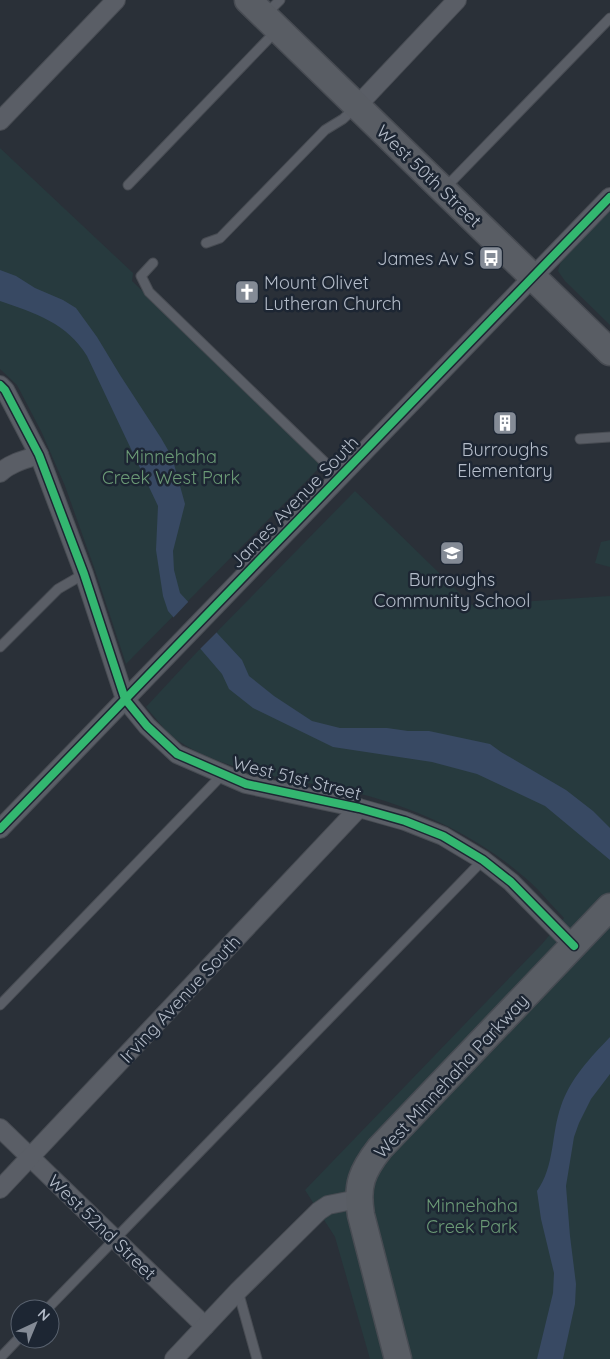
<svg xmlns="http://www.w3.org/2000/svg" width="610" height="1359" font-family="Quicksand,sans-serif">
<rect width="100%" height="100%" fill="#2a3038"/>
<g fill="#273a3e">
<polygon points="0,148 133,273 132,281 322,465 126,664 95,570 65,486 42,433 17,385 0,369"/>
<polygon points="610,210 610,325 565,281 558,271 561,261"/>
<path d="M355,491L472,605L610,596V1359H370L335,1237L305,1190L542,944L564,918C552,906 542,893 530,882C488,844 438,818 385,801C317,779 234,780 174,738C164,730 155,717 146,707L197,652Z"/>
<polygon points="610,540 610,567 595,563 601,542"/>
</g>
<g fill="#384963">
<path d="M0,270L16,276L35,288L63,300L76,308L97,337L120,375L161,438L172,457L185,504L173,551L174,570L180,593L242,660L249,676L274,696L312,721L340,728H387L408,731H429L490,744L501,752L566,790L593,811L610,828V860L545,806L477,774L432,762L333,747L253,708L229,689L222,674L168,611L163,596L156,550L158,506L87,356C67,323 35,313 0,301Z"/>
<path d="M610,1037V1074L591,1099L579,1123L574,1137L566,1186L570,1236L576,1284L575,1304L563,1359H537L553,1293L554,1273L541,1219L537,1191C555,1166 551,1134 561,1106C570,1079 590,1058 610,1037Z"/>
</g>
<polygon fill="#2a3038" points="190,600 218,631 199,650 172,619"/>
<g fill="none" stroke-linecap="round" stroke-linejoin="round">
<defs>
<g id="lane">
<polyline points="266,14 280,0"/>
<polyline points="128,185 277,30"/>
<polyline points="445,188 610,18"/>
<polyline points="206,243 220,238 325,130 343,119 356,107"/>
<polyline points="153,263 141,276 149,292 340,477"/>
<polyline points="580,439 610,437"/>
<polyline points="0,647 58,589 84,574"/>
<polyline points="0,1005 222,775"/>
<polyline points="238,1291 257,1359"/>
<polyline points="47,1309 483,860"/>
<polyline points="0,1358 20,1337"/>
</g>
<g id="street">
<polyline points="358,105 457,0"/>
<polyline points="0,121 116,0"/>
<polyline points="0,385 5,390 39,455 84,574 125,699 147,726 177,754 246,784 359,808 405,821 443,836 483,860 511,882 574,946"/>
<path d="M0,473C10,463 26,459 39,455"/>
<polyline points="0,829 610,197"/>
<polyline points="0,1128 205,1326"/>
<polyline points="0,1189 359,808"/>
<polyline points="174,1359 238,1291 319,1211 328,1205 358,1199"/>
</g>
<g id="secondary">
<polyline points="248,0 610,352"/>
<path d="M398,1359L361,1215C356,1185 362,1171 380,1148L610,907"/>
</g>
</defs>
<use href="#lane" stroke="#484c53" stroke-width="11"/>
<use href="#street" stroke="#484c53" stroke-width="20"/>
<use href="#secondary" stroke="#484c53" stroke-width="29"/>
<use href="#lane" stroke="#5a5e66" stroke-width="9"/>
<use href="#street" stroke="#5a5e66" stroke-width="18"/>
<use href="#secondary" stroke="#595d64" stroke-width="26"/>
<defs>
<g id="cycleway">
<polyline points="0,385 5,390 39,455 84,574 125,699 147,726 177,754 246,784 359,808 405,821 443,836 483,860 511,882 574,946"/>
<polyline points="0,829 610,197"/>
</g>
</defs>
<use href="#cycleway" stroke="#1d2633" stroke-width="11"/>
<use href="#cycleway" stroke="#33b770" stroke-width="8"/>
</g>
<defs>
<symbol id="bus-square" viewBox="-11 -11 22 22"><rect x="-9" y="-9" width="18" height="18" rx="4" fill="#848b96" stroke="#1d2633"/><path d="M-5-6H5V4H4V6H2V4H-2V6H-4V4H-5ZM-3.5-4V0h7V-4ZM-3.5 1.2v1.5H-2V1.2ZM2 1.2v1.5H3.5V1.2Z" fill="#fff"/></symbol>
<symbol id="church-square" viewBox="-11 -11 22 22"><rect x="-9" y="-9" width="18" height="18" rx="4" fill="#848b96" stroke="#1d2633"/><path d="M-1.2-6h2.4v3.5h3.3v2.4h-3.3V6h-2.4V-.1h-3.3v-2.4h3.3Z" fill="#fff"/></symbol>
<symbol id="building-square" viewBox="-11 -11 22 22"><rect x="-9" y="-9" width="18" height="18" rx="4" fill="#848b96" stroke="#1d2633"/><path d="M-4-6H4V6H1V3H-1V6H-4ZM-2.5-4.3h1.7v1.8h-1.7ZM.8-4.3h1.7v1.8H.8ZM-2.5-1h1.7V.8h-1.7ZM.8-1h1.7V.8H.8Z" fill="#fff"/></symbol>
<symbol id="school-square" viewBox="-11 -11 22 22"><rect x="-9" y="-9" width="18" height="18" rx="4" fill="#848b96" stroke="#1d2633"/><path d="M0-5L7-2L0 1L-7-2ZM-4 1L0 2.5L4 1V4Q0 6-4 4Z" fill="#fff"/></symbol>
</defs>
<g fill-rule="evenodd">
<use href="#bus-square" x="477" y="244" width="28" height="28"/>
<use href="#church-square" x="233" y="278" width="28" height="28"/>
<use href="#building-square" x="491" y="409" width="28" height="28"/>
<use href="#school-square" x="438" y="539" width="28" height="28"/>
</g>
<g text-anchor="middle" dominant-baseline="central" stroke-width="5" stroke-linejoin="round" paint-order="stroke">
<g font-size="18" fill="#b4bcc9" stroke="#1d2633">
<text transform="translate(429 176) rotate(44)">West 50th Street</text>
<text transform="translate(294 502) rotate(-46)">James Avenue South</text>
<text transform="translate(297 778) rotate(14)">West 51st Street</text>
<text transform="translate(180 999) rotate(-47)">Irving Avenue South</text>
<text transform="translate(451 1076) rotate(-47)">West Minnehaha Parkway</text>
<text transform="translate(102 1227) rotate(44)">West 52nd Street</text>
</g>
<g font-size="18" fill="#b4bcc9" stroke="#1d2633">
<text x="474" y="258" text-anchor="end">James Av S</text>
<text x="264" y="282" text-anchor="start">Mount Olivet<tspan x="264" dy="21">Lutheran Church</tspan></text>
<text x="505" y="449">Burroughs<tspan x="505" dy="21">Elementary</tspan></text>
<text x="452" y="579">Burroughs<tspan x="452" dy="21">Community School</tspan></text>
</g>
<g font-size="18" fill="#6b9a76" stroke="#1d2633">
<text x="171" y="456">Minnehaha<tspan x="171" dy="21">Creek West Park</tspan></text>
<text x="472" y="1205">Minnehaha<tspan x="472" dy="21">Creek Park</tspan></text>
</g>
</g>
<g transform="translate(35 1324) rotate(44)"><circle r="24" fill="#1d2633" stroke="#59626f"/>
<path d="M0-4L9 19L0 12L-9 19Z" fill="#848b96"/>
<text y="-8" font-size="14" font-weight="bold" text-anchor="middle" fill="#b4bcc9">N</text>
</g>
</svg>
